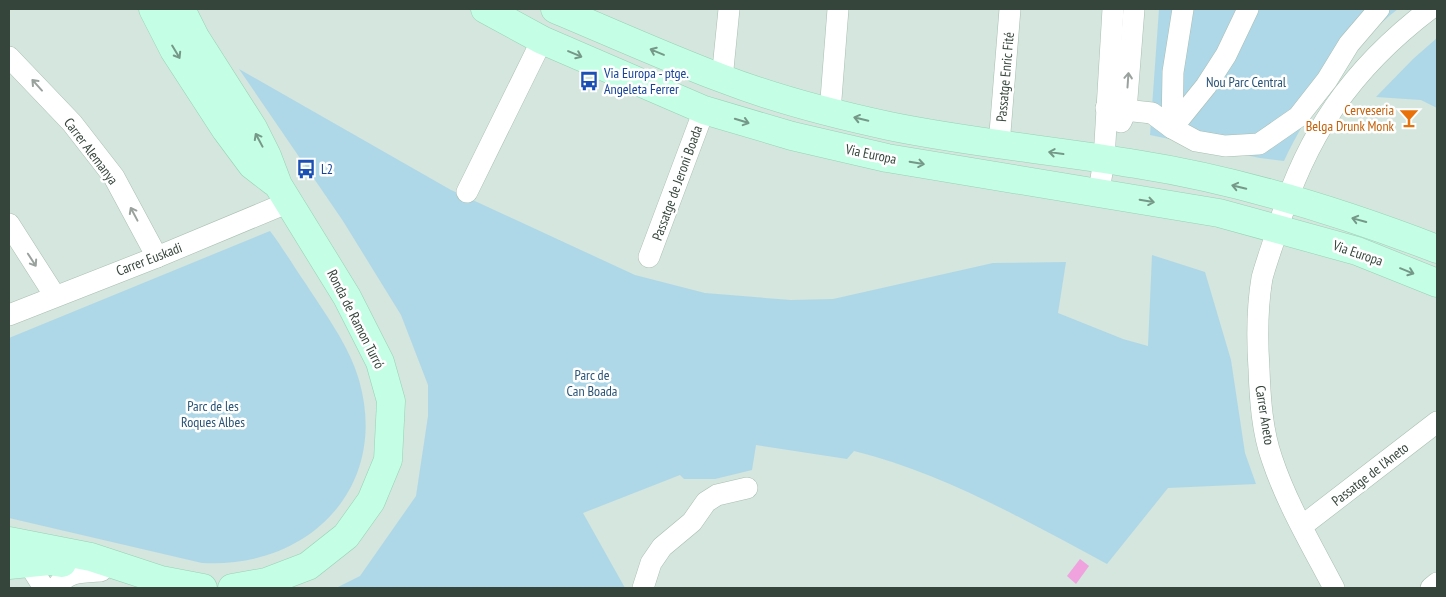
<svg xmlns="http://www.w3.org/2000/svg" width="1446" height="597" font-family="'PT Sans Narrow',sans-serif">
<rect width="100%" height="100%" fill="#e5f3ec"/>
<rect fill="#d4e6dd" x="9" y="9" width="1428" height="579"/>
<g fill="#aed8e7">
<path d="M1159,9H1398C1356,40 1306,113 1284,161L1260,158L1150,135Z"/>
<polygon points="1437,38 1437,108 1421,100 1376,97 1413,59"/>
<path d="M239,69L451,190L635,275L705,293L791,300L833,299L993,263L1066,262L1058,313L1123,339L1148,346L1152,255L1205,272L1231,360L1245,453L1256,484L1168,488L1107,564C1026,521 944,473 854,451L847,459L756,445L752,470L715,479H684L680,475L583,513L625,588H336L360,576L416,496L428,416V385L401,315L343,221Z"/>
<path d="M270,231C283,248 294,267 306,284C325,314 349,345 359,380C390,488 308,569 202,563L9,518V338Z"/>
</g>
<polygon fill="#efa2de" points="1080,559 1089,566 1076,584 1067,576"/>
<g fill="none" stroke-linecap="round" stroke-linejoin="round">
<defs>
<g id="street">
<polyline points="1183,9 1173,72 1172,128 1196,141 1225,146 1259,144 1298,117 1327,80 1349,44 1379,9"/>
<polyline points="9,57 72,123 114,177 157,257"/>
<polyline points="722,79 729,9"/>
<polyline points="1106,108 1152,113 1172,128 1206,86 1226,55 1248,9"/>
<polyline points="830,112 838,9"/>
<polyline points="1121,122 1126,111 1134,9"/>
<polyline points="999,145 1010,9"/>
<polyline points="467,192 542,40"/>
<polyline points="1099,192 1104,159 1113,9"/>
<polyline points="9,224 55,296"/>
<polyline points="649,257 704,110"/>
<polyline points="9,315 157,257 289,202"/>
<polyline points="1302,526 1437,422"/>
<polyline points="22,553 44,588"/>
<path d="M56,588C67,571 82,572 101,571"/>
<polyline points="643,588 651,563 662,547 692,522 706,502 717,495 747,488"/>
<path d="M1334,588C1312,546 1287,504 1272,459C1262,431 1260,398 1259,369C1257,339 1257,308 1262,278C1266,263 1272,247 1277,231C1305,136 1351,69 1430,9"/>
<polyline points="1431,588 1437,583"/>
</g>
<g id="secondary">
<polyline points="153,9 174,50 226,130 252,165 274,182"/>
<polyline points="181,9 195,37 253,128 267,156 278,185 347,297 380,362 391,401 388,460 371,501 346,536 308,566 266,582 232,588"/>
<polyline points="485,9 542,40 704,110 792,136 887,158 1219,213 1357,251 1437,283"/>
<path d="M555,9C610,32 665,57 721,78C775,99 833,114 889,126C971,143 1054,150 1136,164C1238,180 1341,212 1437,249"/>
<polyline points="9,541 91,557 161,580 203,588"/>
<polyline points="9,565 49,561 62,563"/>
</g>
</defs>
<use href="#street" stroke="#a8beb2" stroke-width="22"/>
<use href="#secondary" stroke="#96d2b7" stroke-width="29"/>
<use href="#street" stroke="#fff" stroke-width="21"/>
<use href="#secondary" stroke="#c4fee5" stroke-width="28"/>
</g>
<defs><path id="oneway-shaft" d="M-6 0H5M1.5-3L5.5 0L1.5 3" fill="none" stroke-width="1.6" stroke-linecap="round" stroke-linejoin="round" transform="scale(1.25)"/></defs>
<g stroke="#759888">
<use href="#oneway-shaft" transform="translate(176 52) rotate(59)"/>
<use href="#oneway-shaft" transform="translate(657 52) rotate(-157)"/>
<use href="#oneway-shaft" transform="translate(575 54) rotate(23)"/>
<use href="#oneway-shaft" transform="translate(861 119) rotate(-167)"/>
<use href="#oneway-shaft" transform="translate(742 121) rotate(17)"/>
<use href="#oneway-shaft" transform="translate(259 140) rotate(-118)"/>
<use href="#oneway-shaft" transform="translate(1056 153) rotate(-172)"/>
<use href="#oneway-shaft" transform="translate(917 163) rotate(10)"/>
<use href="#oneway-shaft" transform="translate(1239 187) rotate(-166)"/>
<use href="#oneway-shaft" transform="translate(1147 201) rotate(10)"/>
<use href="#oneway-shaft" transform="translate(1359 220) rotate(-165)"/>
<use href="#oneway-shaft" transform="translate(1407 271) rotate(22)"/>
</g>
<g stroke="#9aa29e">
<use href="#oneway-shaft" transform="translate(1128 80) rotate(-86)"/>
<use href="#oneway-shaft" transform="translate(37 85) rotate(-132)"/>
<use href="#oneway-shaft" transform="translate(134 214) rotate(-118)"/>
<use href="#oneway-shaft" transform="translate(32 260) rotate(57)"/>
</g>
<defs>
<symbol id="bus-bare" viewBox="-9 -9 18 18"><path d="M-5-6H5V4H4V6H2V4H-2V6H-4V4H-5ZM-3.5-4V0h7V-4ZM-3.5 1.2v1.5H-2V1.2ZM2 1.2v1.5H3.5V1.2Z" fill="#1a4fb4" stroke="#fff" stroke-width="2.5" paint-order="stroke"/></symbol>
<symbol id="bar-bare" viewBox="-9 -9 18 18"><path d="M-6-5H6L.8 .8V4.5H3.5V6h-7V4.5H-.8V.8Z" fill="#e8710a" stroke="#fff" stroke-width="2.5" paint-order="stroke"/></symbol>
</defs>
<g fill-rule="evenodd">
<use href="#bus-bare" x="575" y="67" width="28" height="28"/>
<use href="#bar-bare" x="1395" y="104" width="28" height="28"/>
<use href="#bus-bare" x="292" y="155" width="28" height="28"/>
</g>
<g text-anchor="middle" dominant-baseline="central" stroke-width="5" stroke-linejoin="round" paint-order="stroke">
<g font-size="14" fill="#164399" stroke="#fff" text-anchor="start">
<text x="604" y="73">Via Europa - ptge.<tspan x="604" dy="16">Angeleta Ferrer</tspan></text>
<text x="321" y="169">L2</text>
</g>
<g font-size="14" fill="#35453c" stroke="#fff">
<text transform="translate(1005 77) rotate(-85)">Passatge Enric Fité</text>
<text transform="translate(91 151) rotate(53)">Carrer Alemanya</text>
<text transform="translate(871 154) rotate(12)">Via Europa</text>
<text transform="translate(677 183) rotate(-70)">Passatge de Jeroni Boada</text>
<text transform="translate(1358 253) rotate(19)">Via Europa</text>
<text transform="translate(149 259) rotate(-21)">Carrer Euskadi</text>
<text transform="translate(356 319) rotate(63)">Ronda de Ramon Turró</text>
<text transform="translate(1265 415) rotate(81)">Carrer Aneto</text>
<text transform="translate(1370 474) rotate(-38)">Passatge de l'Aneto</text>
</g>
<g font-size="14" fill="#295476" stroke="#fff">
<text x="1246" y="82">Nou Parc Central</text>
<text x="592" y="375">Parc de<tspan x="592" dy="16">Can Boada</tspan></text>
<text x="213" y="406">Parc de les<tspan x="213" dy="16">Roques Albes</tspan></text>
</g>
<g font-size="14" fill="#c56008" stroke="#fff" text-anchor="end">
<text x="1394" y="110">Cerveseria<tspan x="1394" dy="16">Belga Drunk Monk</tspan></text>
</g>
</g>
<rect width="1446" height="597" fill="none" stroke="#35453c" stroke-width="20"/>
</svg>
